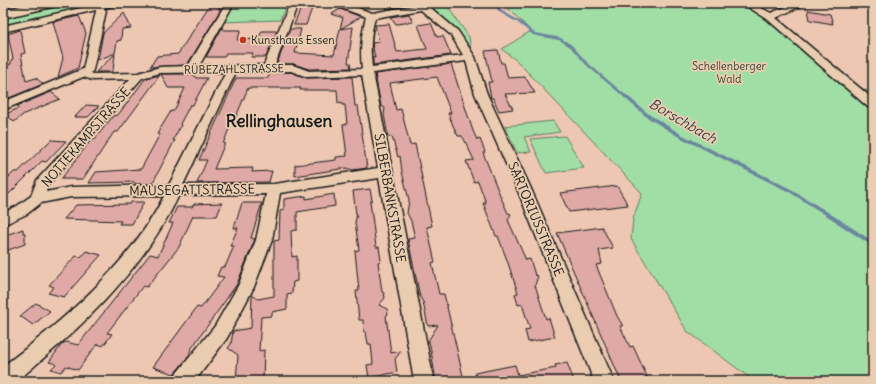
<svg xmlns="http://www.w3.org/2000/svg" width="876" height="384" font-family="Delius,sans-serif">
<rect width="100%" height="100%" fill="#edc7b2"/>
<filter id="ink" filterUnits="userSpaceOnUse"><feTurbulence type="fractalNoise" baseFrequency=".025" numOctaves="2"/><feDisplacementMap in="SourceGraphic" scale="8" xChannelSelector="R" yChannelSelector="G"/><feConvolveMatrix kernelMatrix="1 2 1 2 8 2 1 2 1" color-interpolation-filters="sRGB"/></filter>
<g filter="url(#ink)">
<g fill="#a0dea5" stroke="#5e7d60">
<polygon points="66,3 107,3 3,28 3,17"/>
<polygon points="234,3 287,3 280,20 224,22"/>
<polygon points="425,3 445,3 469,37 471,49 466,49"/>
<polygon points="503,3 745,3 774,20 858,86 873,94 873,381 754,381 687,331 631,239 633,219 642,193 518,62 502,49 531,31"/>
<polygon points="553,121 560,132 524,137 531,152 517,153 505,126"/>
<polygon points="565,136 584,168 546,173 530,139"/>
</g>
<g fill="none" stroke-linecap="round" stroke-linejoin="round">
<polyline stroke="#6b86a1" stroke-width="2.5" points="495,3 500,11 519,22 534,34 560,39 571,46 587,64 626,97"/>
<polyline stroke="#6b86a1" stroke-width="3.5" points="625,96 647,115 679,135 791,191 840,222"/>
<polyline stroke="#6b86a1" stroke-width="4" points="838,221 873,244"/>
</g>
<g fill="#dfa9a6" stroke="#1c1c1c">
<polygon points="211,3 222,3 218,9 221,9 187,65 150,67 157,56 178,54"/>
<polygon points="303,3 314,3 306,25 294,25"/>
<polygon points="384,3 403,3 405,6 387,9"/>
<polygon points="340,9 359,16 359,18 340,29 343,18 332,14"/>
<polygon points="808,10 830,14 833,24 810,20"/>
<polygon points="124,13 131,28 122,29 121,40 117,41 115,53 98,60 103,33"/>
<polygon points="409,14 413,22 396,24 391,17"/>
<polygon points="79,16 86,33 78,68 58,77 63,58 53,22"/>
<polygon points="431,23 437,37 443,36 451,55 373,65 373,57 375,58 372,43 379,42 375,25 389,24 397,52 427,49 418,25"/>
<polygon points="223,26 223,30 241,30 237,40 258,39 262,31 277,31 266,57 251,57 253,53 226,53 224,57 206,57"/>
<polygon points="353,27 348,63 350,63 351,68 309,69 293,64 277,64 290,29 301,29 295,53 334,55 340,29"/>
<polygon points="20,30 25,53 21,54 26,81 36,78 43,84 9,98 3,91 3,66 11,64 11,60 13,59 8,34"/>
<polygon points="498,50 501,63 504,63 508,78 525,77 535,93 505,94 513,109 499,111 493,98 491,98 488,82 492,82 485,51"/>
<polygon points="115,54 113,70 111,72 96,72"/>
<polygon points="451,64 473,131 477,140 480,139 485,152 483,153 502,200 508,213 511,214 508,220 526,260 530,259 535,275 538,276 535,285 546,319 549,318 555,337 528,342 525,330 530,329 522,304 518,305 515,294 518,293 507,260 498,236 496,236 483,203 486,203 478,181 474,182 466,161 474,160 464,139 462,136 458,136 454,128 448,113 451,113 437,77 390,83 396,110 401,109 410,145 415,144 432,226 427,227 435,262 432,263 439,294 444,294 463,376 457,378 458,381 436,381 430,345 428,341 438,325 428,326 423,302 420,297 408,239 415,238 411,221 407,213 409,200 402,172 400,156 398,157 392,137 388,137 384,114 385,108 381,106 375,74"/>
<polygon points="291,72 307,78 352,77 355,106 358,106 367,168 352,170 347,168 295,176 295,165 336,160 336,157 347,156 343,125 347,124 345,105 342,105 342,102 338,103 337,90 300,90 301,88 248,88 233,124 231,124 223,144 225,143 214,169 253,168 252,172 272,171 269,182 197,183 207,160 199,160 236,78 268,78 270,73"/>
<polygon points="161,74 193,74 196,78 207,78 193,105 190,105 180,124 181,125 173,140 175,140 152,184 136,184 134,182 89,183 96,172 141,169 160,134 157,134 171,111 174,111 185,88 168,88"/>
<polygon points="160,75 118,132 114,132 83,179 61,179 92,139 95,139 113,116 118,115 145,79"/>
<polygon points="51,92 60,99 24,114 14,122 6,114 19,108 17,106"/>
<polygon points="86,105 99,106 88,117 75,117"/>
<polygon points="51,140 66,141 46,162 42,161 3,200 3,183 14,172 18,172"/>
<polygon points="617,186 628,205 569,212 560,193"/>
<polygon points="370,189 372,200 370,202 372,216 376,247 379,247 381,261 378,262 382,292 384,293 385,298 379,305 387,309 388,314 386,316 391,353 401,351 395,359 397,372 369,378 367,365 373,364 371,344 368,344 366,332 364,332 363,320 359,320 356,291 359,291 355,251 359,250 355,222 357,214 356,214 353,191"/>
<polygon points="334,194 335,206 297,212 297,230 291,231 292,257 297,256 297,281 293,282 292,293 287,294 287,309 272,312 272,316 261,317 259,351 264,350 263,381 236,381 238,355 228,348 231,344 233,331 251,328 252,295 258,299 274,296 274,241 279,240 280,211 284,210 284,199 306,196 306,199"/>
<polygon points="131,202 144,202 132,224 119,224 121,221 64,219 76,205 130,204"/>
<polygon points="222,203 217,216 193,216 179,247 147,287 143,286 107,333 112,334 103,346 98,344 96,347 95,347 78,370 66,366 61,372 51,369 56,364 49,362 62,344 66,342 78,345 150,254 158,256 173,223 169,223 177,207 192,207 194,204"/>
<polygon points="242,203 262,203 251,238 255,239 237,284 191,349 189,356 174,374 153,367 197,307 201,308 224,277 217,276 221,267 225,267 234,246 230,246 238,228 234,228"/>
<polygon points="602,227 613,248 599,250 602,264 596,265 617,316 623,326 620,326 630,347 633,346 649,381 621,381 557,233"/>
<polygon points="23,229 23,233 25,233 25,244 3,252 3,236"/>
<polygon points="86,251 101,255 64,297 48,293 54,287 49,285 76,256 81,257"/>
<polygon points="36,303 50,311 33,325 20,316"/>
<polygon points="567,363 574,381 477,381 475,373 515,365 518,375 556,368 555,365"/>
</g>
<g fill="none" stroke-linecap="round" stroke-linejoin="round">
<defs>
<g id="street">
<path d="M102,3H117L116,5L104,8L106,11L93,70L91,73L93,74L138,73L160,67L188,66L226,3H234L199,66L264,65L290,3H298L275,65H293L309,71L362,69C360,51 361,35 366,17L333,5L332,3H344L372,13L418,5L417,3H425L458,31L475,57L487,94L532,191L614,381H594L518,191L475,94L466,61L373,73L434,381H414L379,178L280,193L272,240L254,287L227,338L195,381H173L176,374L215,326L239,284L256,240L266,194L179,195C149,258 98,312 46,356C37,363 25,376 15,381C12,382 6,381 3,381V366C62,322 131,263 164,196L71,197L41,203L27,214L3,225V213L17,206L31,196L37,180L130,79L93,80L83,77L3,110V102L83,69L96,11V10L3,32V26ZM421,10L451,35L463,55L372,67C370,50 370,35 375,18ZM291,71L307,77L362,75L378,168L274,184L183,185L236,72ZM226,72L169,185L71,187L46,192L48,185L142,78L160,73Z"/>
<polygon points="742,3 752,3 771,13 795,3 807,3 776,18 873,99 873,109 869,108 767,19"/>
</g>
<polygon id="primary" points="33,3 59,3 57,6 3,18 3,10"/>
</defs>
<use href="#street" stroke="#1c1c1c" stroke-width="3"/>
<use href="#primary" stroke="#1c1c1c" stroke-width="3"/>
<use href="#street" fill="#eacdb0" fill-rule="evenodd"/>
<use href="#primary" fill="#eacdb0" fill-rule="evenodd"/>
</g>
</g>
<circle fill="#c8321e" stroke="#eacdb0" stroke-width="1.5" cx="243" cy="40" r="4"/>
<g text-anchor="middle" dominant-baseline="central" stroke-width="3.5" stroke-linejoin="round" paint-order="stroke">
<g font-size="11" fill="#1c1c1c" stroke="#eacdb0" text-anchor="start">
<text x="251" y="40">Kunsthaus Essen</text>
</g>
<g font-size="11" fill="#364337" stroke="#eacdb0">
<text x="729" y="66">Schellenberger<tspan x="729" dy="13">Wald</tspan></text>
</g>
<g font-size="11" fill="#1c1c1c" stroke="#eacdb0">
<text transform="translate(234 69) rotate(-1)">RÜBEZAHLSTRASSE</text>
</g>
<g font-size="13" fill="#1c1c1c" stroke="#eacdb0">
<text transform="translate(86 137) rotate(-49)">NOTTEKAMPSTRASSE</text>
<text transform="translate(192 190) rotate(-1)">MAUSEGATTSTRASSE</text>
<text transform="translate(390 198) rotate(80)">SILBERBANKSTRASSE</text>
<text transform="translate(536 219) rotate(67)">SARTORIUSSTRASSE</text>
</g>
<g font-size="14" font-style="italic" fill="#363f48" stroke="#eacdb0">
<text transform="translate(683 121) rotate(30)">Borschbach</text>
</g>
<g font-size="17" font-weight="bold" fill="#1c1c1c" stroke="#eacdb0">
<text x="279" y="121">Rellinghausen</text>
</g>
</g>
<rect width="876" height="384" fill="none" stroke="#eacdb0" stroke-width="16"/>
<rect x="8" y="8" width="860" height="368" fill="none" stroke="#1c1c1c" stroke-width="1.5" filter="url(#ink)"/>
</svg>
